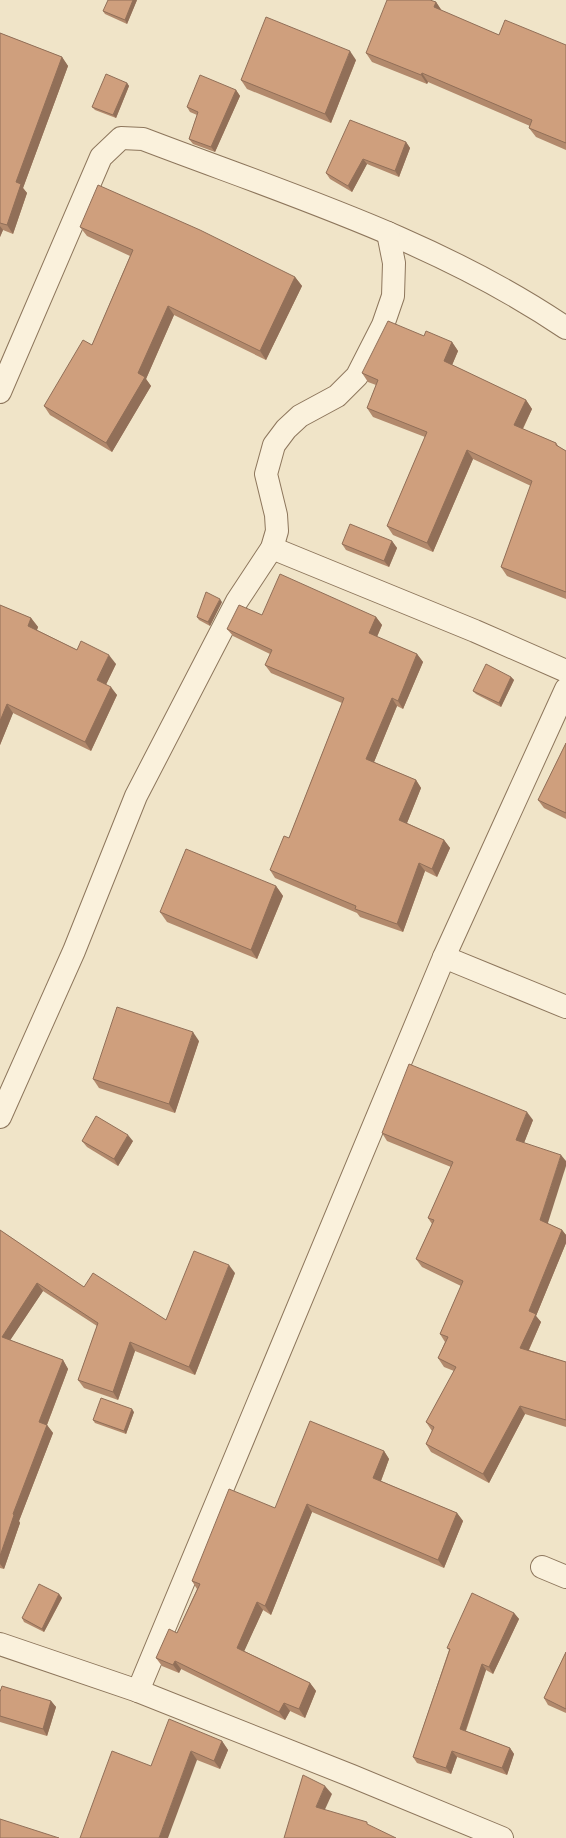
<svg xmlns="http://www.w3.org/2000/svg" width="566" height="1838" font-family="Literata,serif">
<rect width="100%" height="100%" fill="#f0e4c8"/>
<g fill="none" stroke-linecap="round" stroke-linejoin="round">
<defs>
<g id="street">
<path d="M0,392L101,157L121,138L143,139C287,194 438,241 566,328"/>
<polyline points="272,548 475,631 566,671"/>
<polyline points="444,957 566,1007"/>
<polyline points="0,1117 74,951 136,796 237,601 272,548 277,531 276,515 266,474 274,445 286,429 300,416 337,396 357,376 383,325 393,296 394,263 388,233"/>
<polyline points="542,1567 566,1577"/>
<polyline points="0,1644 138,1691 352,1776 502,1838"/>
<polyline points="138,1691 444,957 566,689"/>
</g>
</defs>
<use href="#street" stroke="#8d765c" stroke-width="24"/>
<use href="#street" stroke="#faf1dc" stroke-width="22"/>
</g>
<g fill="#b2896c">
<polygon points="137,0 127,24 105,14 103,11"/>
<polygon points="436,2 442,11 499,35 566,45 566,150 536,137 529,128 530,126 428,82 427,84 372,62 366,53"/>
<polygon points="0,33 62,57 68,66 23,188 27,193 13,234 3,230 0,237"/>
<polygon points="356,60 331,123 247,89 241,80"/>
<polygon points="127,83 129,86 116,118 95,110 92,107"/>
<polygon points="236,90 240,96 215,152 193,144 189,139 197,115 190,112 187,107"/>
<polygon points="406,142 410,148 399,177 367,164 352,192 330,179 326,173"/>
<polygon points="80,227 295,277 302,286 266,360 174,315 146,379 151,386 112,452 50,415 44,406 92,345 130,256 87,236"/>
<polygon points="424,336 452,342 458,351 452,365 526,400 532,409 523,429 556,443 559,447 566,451 566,599 507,576 501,567 531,486 473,459 433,552 393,535 387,526 425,437 373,417 367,408 376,385 368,382 362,373"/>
<polygon points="392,541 397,548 389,567 346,550 342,544"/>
<polygon points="222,602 210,626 199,620 197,617"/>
<polygon points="0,605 31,618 38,627 37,630 77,650 116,664 106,684 117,695 91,751 13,713 0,745"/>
<polygon points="262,615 376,617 382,625 377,637 417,654 423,662 403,709 397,706 374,762 416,780 421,788 407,823 444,840 450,848 437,877 425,871 403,932 360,917 357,913 275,878 270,870 289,838 342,703 271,673 265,665 270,654 233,636 227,629"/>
<polygon points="511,677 514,680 501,707 476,694 473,691"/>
<polygon points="566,743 566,819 544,808 538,800"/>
<polygon points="276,886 283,896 257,959 167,922 160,912"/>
<polygon points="199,1041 175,1113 99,1088 93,1079"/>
<polygon points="533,1120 524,1143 547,1223 562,1230 566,1235 566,1243 536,1316 541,1322 529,1350 566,1362 566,1427 525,1414 489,1483 431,1452 426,1444 432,1431 426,1422 454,1371 444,1367 438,1358 445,1342 440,1334 461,1286 422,1267 416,1259 432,1224 428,1218 451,1167 387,1141 382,1133"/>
<polygon points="82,1141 133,1141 118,1166 87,1147"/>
<polygon points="0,1230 84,1287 166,1320 235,1273 195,1375 135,1351 118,1400 84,1388 78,1380 97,1326 43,1291 10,1340 63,1360 68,1369 47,1425 53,1433 19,1521 20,1523 4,1569 0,1568"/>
<polygon points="134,1412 126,1434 95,1423 93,1420"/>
<polygon points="384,1451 389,1459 381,1481 457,1513 463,1521 444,1568 312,1512 271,1615 263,1610 244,1651 310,1683 316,1691 305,1718 290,1711 285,1720 181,1669 179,1673 162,1666 156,1658 177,1633 197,1589 192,1581 275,1508"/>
<polygon points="59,1594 62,1598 44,1632 24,1622 22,1618"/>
<polygon points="514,1613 519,1619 493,1674 486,1670 466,1731 510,1748 514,1754 507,1775 457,1757 451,1774 417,1763 413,1757 449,1650 447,1648"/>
<polygon points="566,1652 566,1713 548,1705 544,1698"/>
<polygon points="0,1692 51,1701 56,1707 47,1736 0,1722"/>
<polygon points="222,1741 228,1750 220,1769 197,1760 151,1766"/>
</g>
<g fill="#916f58">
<polygon points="133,0 137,0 127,24 125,20"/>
<polygon points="436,2 442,11 434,7"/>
<polygon points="350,51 356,60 331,123 325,114"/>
<polygon points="62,57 68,66 23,188 27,193 13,234 7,225 16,182"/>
<polygon points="422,73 428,82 427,84 421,75"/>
<polygon points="127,83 129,86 116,118 113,115"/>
<polygon points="236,90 240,96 215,152 211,147"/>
<polygon points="406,142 410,148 399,177 395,171"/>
<polygon points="363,159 367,164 352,192 348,186"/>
<polygon points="0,226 3,230 0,237"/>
<polygon points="295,277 302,286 266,360 260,351"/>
<polygon points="168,306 174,315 146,379 151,386 112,452 106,443 138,373"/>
<polygon points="452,342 458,351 450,370 444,361"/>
<polygon points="526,400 532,409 520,434 514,425"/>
<polygon points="467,450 473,459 433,552 427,543"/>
<polygon points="392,541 397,548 389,567 384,561"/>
<polygon points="220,599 222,602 210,626 208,622"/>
<polygon points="376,617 382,625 375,641 369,633"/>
<polygon points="31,618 38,627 35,635 28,626"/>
<polygon points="417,654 423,662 403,709 398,701"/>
<polygon points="109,655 116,664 104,689 97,680"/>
<polygon points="511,677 514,680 501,707 499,703"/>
<polygon points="111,687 117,695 91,751 85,742"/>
<polygon points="392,698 397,706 372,767 366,759"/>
<polygon points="7,704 13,713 0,745 0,721"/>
<polygon points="416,780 421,788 405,828 399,820"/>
<polygon points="444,840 450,848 437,877 432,869"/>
<polygon points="419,863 425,871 403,932 397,924"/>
<polygon points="276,886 283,896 257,959 251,950"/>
<polygon points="193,1032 199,1041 175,1113 169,1104"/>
<polygon points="527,1112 533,1120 522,1148 516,1140"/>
<polygon points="128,1135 133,1141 118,1166 114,1159"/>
<polygon points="561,1155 566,1161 566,1166 546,1229 540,1220"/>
<polygon points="562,1230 566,1235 566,1243 536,1316 541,1322 526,1356 520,1348 529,1311"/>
<polygon points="229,1265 235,1273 195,1375 189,1367"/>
<polygon points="37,1283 43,1291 7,1345 2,1337"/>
<polygon points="130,1342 135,1351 118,1400 113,1392"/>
<polygon points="63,1360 68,1369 45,1430 39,1422"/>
<polygon points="520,1406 525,1414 489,1483 483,1474"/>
<polygon points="132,1409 134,1412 126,1434 124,1431"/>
<polygon points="47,1425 53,1433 19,1521 20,1523 4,1569 0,1564 0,1556 13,1514"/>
<polygon points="384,1451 389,1459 379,1486 373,1478"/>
<polygon points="307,1504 312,1512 271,1615 265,1606"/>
<polygon points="457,1513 463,1521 444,1568 438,1560"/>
<polygon points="59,1594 62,1598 44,1632 42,1629"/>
<polygon points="257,1602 263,1610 242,1656 237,1648"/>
<polygon points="514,1613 519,1619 493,1674 489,1667"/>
<polygon points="175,1661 181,1669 179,1673 173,1665"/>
<polygon points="482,1664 486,1670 464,1735 460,1729"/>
<polygon points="310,1683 316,1691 305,1718 299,1709"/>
<polygon points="51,1701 56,1707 47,1736 43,1729"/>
<polygon points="284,1703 290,1711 285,1720 279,1712"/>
<polygon points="222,1741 228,1750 220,1769 214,1761"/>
<polygon points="510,1748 514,1754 507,1775 502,1768"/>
<polygon points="191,1751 197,1760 168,1838 159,1838"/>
<polygon points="452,1751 457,1757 451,1774 446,1768"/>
<polygon points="325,1786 332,1794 322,1816 316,1807"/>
</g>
<g fill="#cf9f7d" stroke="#916f58">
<polygon points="108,0 133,0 125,20 103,11"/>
<polygon points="387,0 430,0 436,2 434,7 499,35 505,20 566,45 566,143 529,128 532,120 422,73 421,75 366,53"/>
<polygon points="266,17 350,51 325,114 241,80"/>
<polygon points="0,33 62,57 16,182 21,184 7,225 0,223"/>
<polygon points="106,74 127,83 113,115 92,107"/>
<polygon points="200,75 236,90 211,147 189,139 198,112 187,107"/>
<polygon points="350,120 406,142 395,171 363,159 348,186 326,173"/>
<polygon points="98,185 200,230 295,277 260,351 168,306 138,373 145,377 106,443 44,406 83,340 92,345 133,250 80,227"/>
<polygon points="388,321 424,336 426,331 452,342 444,361 526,400 514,425 556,443 556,445 566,451 566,592 501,567 532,481 467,450 427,543 387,526 427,432 367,408 378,380 362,373"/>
<polygon points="350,524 392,541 384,561 342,544"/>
<polygon points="280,574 376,617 369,633 417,654 398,701 392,698 366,759 416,780 399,820 444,840 432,869 419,863 397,924 355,909 356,906 270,870 284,836 289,838 344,698 265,665 272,650 227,629 239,605 262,615"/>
<polygon points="206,592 220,599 208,622 197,617"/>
<polygon points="0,605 31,618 28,626 77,650 81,641 109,655 97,680 111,687 85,742 7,704 0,721"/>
<polygon points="486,664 511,677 499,703 473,691"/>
<polygon points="566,743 566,813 538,800"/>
<polygon points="186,849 276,886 251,950 160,912"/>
<polygon points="117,1007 193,1032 169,1104 93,1079"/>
<polygon points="409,1064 527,1112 516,1140 561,1155 540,1220 562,1230 529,1311 536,1314 520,1348 566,1362 566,1420 520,1406 483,1474 426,1444 434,1427 426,1422 456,1367 438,1358 448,1337 440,1334 463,1281 416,1259 434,1220 428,1218 453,1162 382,1133"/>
<polygon points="96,1116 128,1135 114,1159 82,1141"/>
<polygon points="0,1230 84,1287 93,1273 166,1320 194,1251 229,1265 189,1367 130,1342 113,1392 78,1380 98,1323 37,1283 2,1337 63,1360 39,1422 47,1425 13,1514 14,1515 0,1556"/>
<polygon points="101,1398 132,1409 124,1431 93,1420"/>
<polygon points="310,1421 384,1451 373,1478 457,1513 438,1560 307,1504 265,1606 257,1602 237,1648 310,1683 299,1709 284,1703 279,1712 175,1661 173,1665 156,1658 169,1629 177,1633 200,1584 192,1581 229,1489 275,1508"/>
<polygon points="39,1584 59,1594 42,1629 22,1618"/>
<polygon points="472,1593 514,1613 489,1667 482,1664 460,1729 510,1748 502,1768 452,1751 446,1768 413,1757 450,1649 447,1648"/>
<polygon points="566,1652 566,1709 544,1698"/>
<polygon points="2,1686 51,1701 43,1729 0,1716 0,1692"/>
<polygon points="169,1719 222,1741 214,1761 191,1751 159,1838 80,1838 112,1751 151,1766"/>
<polygon points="303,1775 325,1786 316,1807 367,1822 367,1824 396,1838 284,1838"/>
<polygon points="0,1819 59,1838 0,1838"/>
</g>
</svg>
